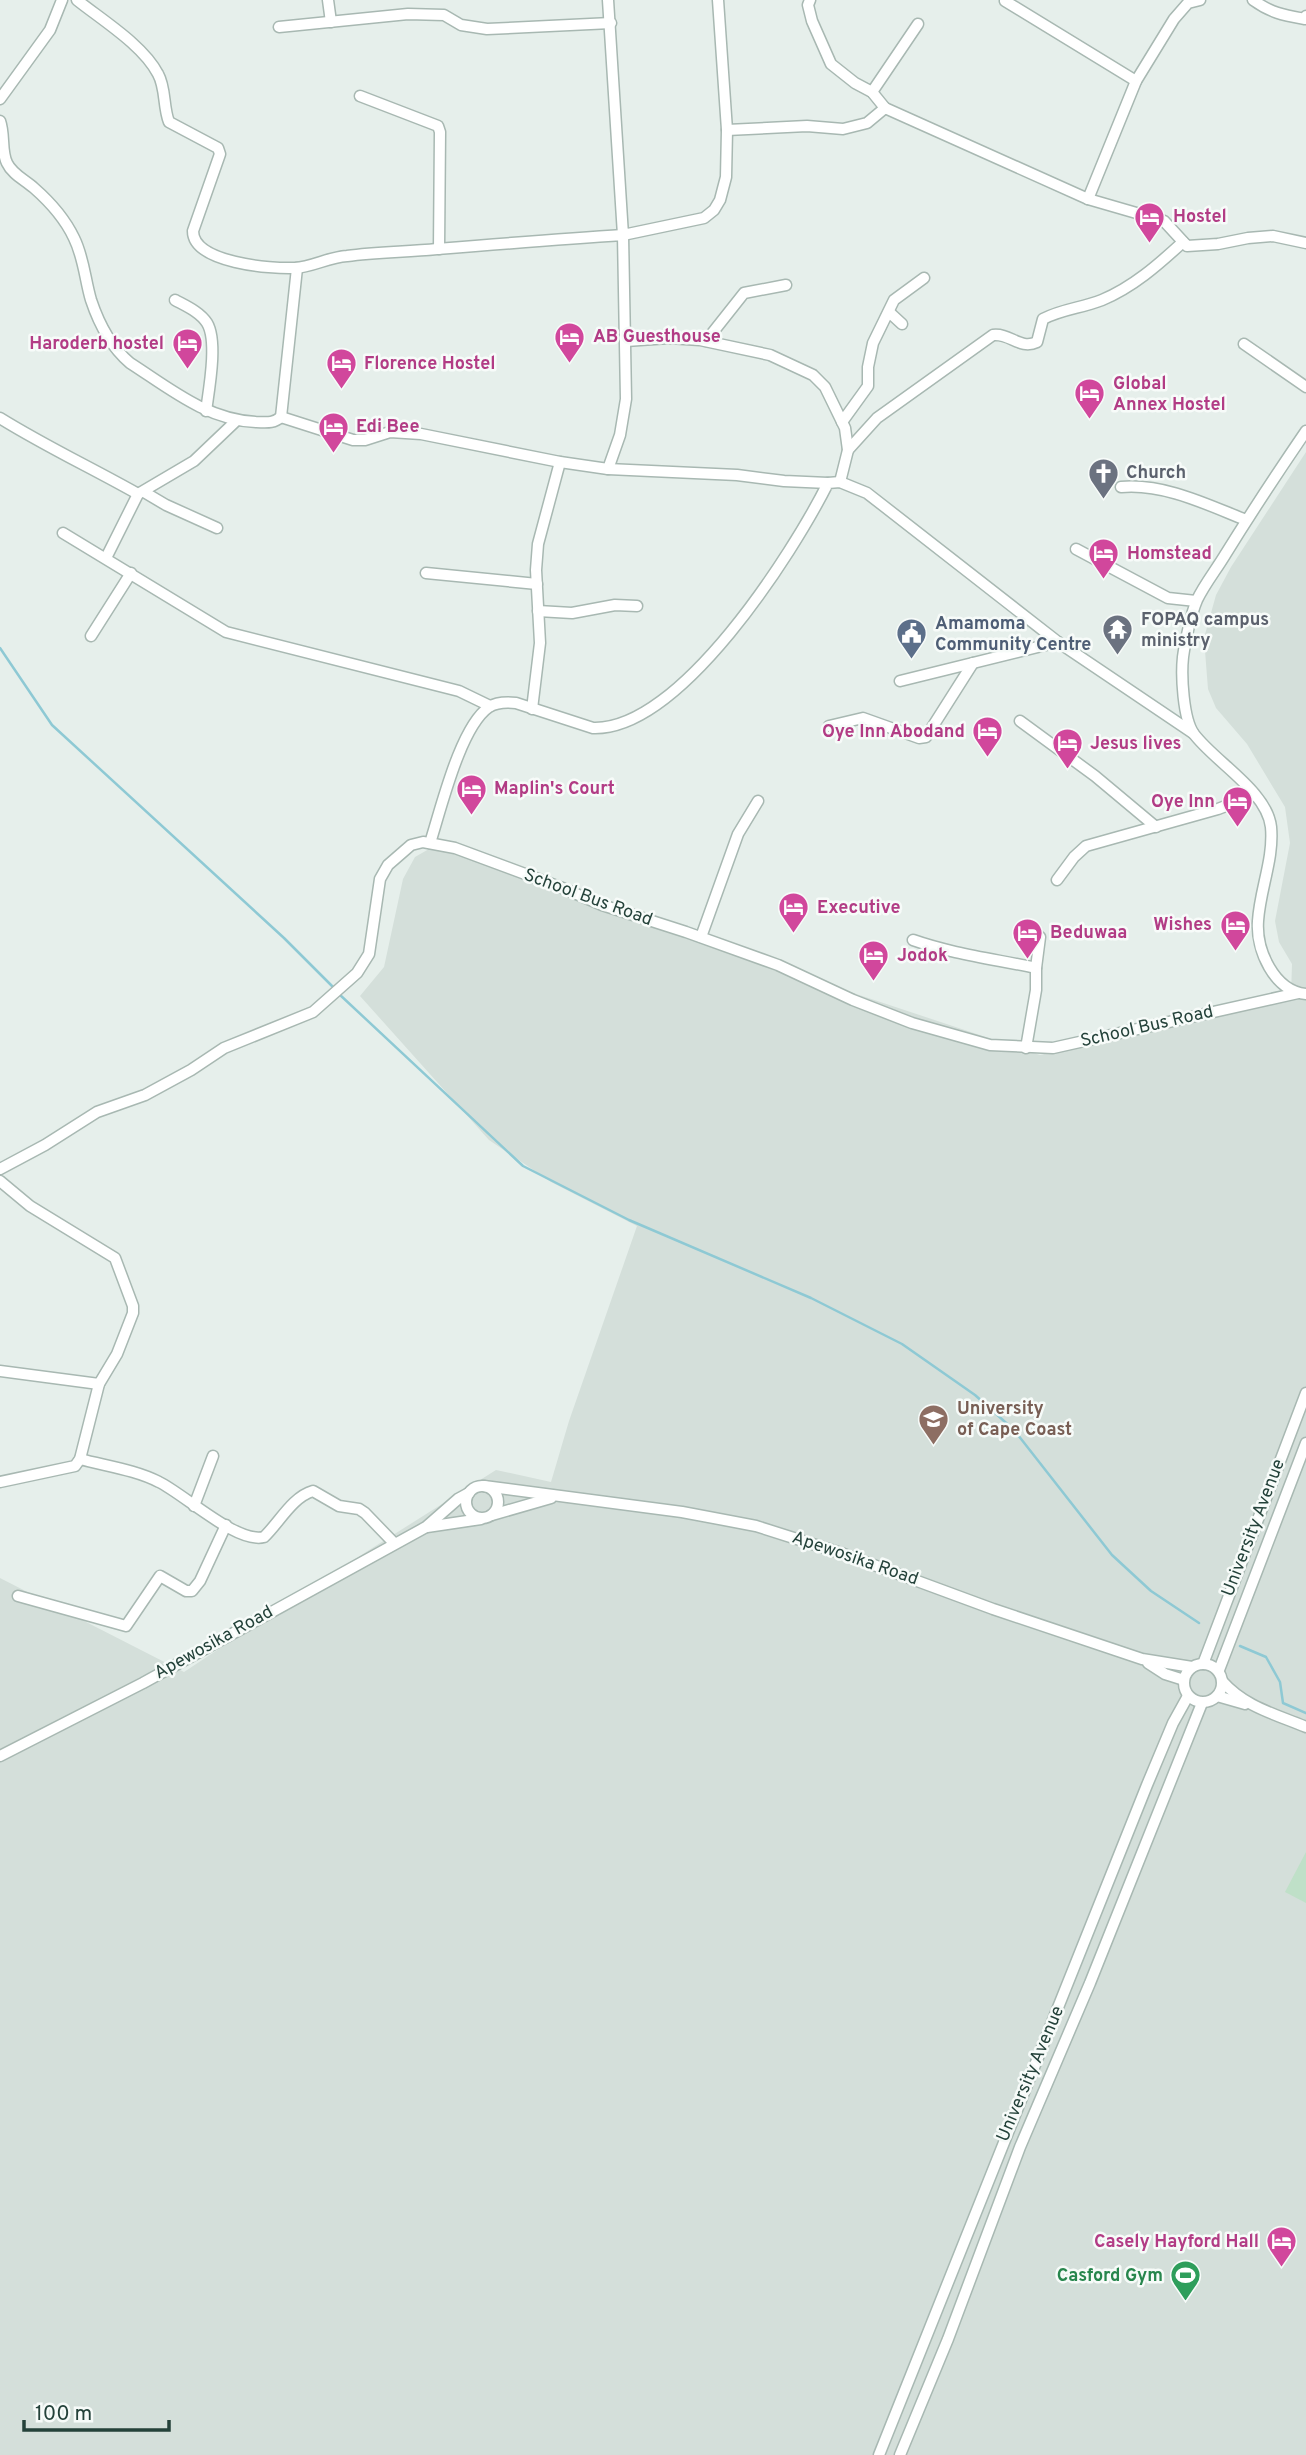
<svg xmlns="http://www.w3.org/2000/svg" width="1306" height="2455" font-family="Overpass,sans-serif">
<rect width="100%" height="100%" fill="#e6efeb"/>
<polygon fill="#d4dfda" points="1306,452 1306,2455 0,2455 0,1578 184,1672 366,1552 496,1470 551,1482 569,1421 637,1226 551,1182 489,1140 360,996 384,967 403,879 415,857 436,845 482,853 799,975 1040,1055 1291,995 1292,964 1279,942 1275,921 1290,843 1285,807 1247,744 1216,708 1208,689 1204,638 1216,595 1231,567"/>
<polygon fill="#bfe0c8" points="1306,1852 1306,1903 1285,1892"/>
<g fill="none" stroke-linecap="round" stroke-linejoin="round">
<g stroke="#8ec9d4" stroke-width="2.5">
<polyline points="0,648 52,725 284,938 335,989"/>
<polyline points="339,994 523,1166 629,1220 811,1298 902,1344 975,1395 1014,1430 1112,1555 1151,1591 1199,1623"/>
<polyline points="1240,1646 1266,1657 1280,1682 1283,1703 1306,1713"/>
</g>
<defs>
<g id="minor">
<polyline points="328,0 331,22"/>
<polyline points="608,0 623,235 704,218 714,210 720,200 726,177 727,130 718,0"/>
<polyline points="810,0 808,5 812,21 831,64 855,83 872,92 885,108"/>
<path d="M1253,0C1271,13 1283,15 1305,19L1306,16"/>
<polyline points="1005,1 1136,81"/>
<polyline points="279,27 408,14 444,15 461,25 487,29 611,23"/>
<polyline points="872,92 918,24"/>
<polyline points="360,96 438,126 440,132 439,249"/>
<polyline points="0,99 50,30 62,0"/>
<path d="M0,121C5,135 1,151 7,163C12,174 25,180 34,188C50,202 65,219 74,238C84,258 85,280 91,300C99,324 111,347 130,363C169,388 207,420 256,422C265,422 273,424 281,417L353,440H365L390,432L421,434L560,462L608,469L620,435L626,399L623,235C561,239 499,244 437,249C407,252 377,252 347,256C329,257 312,267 295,268C271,269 193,263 193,231L220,154L218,148L169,122C163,107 166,88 158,74C143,45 102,20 77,0"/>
<polyline points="727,130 807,126 843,129 867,123 885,108 1088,199 1164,221 1187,246 1218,244 1248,238 1273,236 1306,243"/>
<polyline points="1088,199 1136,81 1174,19 1188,3 1200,0"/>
<path d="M175,300C186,306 200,312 207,323C218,341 209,389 206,411"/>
<polyline points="889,312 902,324"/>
<polyline points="626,341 669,338 700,340 770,355 813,375 825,387 845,428 848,450 840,482"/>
<polyline points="706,341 744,293 786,285"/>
<polyline points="1244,344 1306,387"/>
<polyline points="281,417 297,268"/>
<path d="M0,418C45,446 92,468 138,494"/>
<polyline points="842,422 868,386 868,367 873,343 894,300 924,278"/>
<path d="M1306,431C1278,472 1251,513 1225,555C1216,570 1204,585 1197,600C1191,614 1185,642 1183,657C1181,675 1183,719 1194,734C1215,762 1267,791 1271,827C1274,859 1260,889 1258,921C1256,950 1274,991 1306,994"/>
<path d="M848,450L877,418L993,335C1010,333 1020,350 1037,342L1043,319C1062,309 1082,308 1102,300C1133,287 1158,265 1183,242"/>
<polyline points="608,469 737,475 784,481 828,483"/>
<path d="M1121,487C1164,483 1208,505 1246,520"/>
<polyline points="144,492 166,505 217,528"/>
<polyline points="63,533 226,632 459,691 490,706"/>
<polyline points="1076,549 1168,598 1196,601"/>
<polyline points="106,558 138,494 194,461 236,421"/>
<polyline points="426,573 537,584"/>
<polyline points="538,611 572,613 615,605 637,606"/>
<polyline points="91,636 131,573"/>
<polyline points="900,681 1058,642"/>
<polyline points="532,709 540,643 536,570 538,544 560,462"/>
<polyline points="1020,721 1095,776 1156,827"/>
<polyline points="829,726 863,718 919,738 926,737 973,663"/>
<path d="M430,843C441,809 460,727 489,707C497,702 507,702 516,703L593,728C680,731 793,553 828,483L840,482L867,493L1058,642L1193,733"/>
<polyline points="1057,880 1074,857 1086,846 1218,809 1254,795"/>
<polyline points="701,937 738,834 758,801"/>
<path d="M913,940C953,954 994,959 1036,968"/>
<polyline points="1026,1048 1036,990 1036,968 1040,937"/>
<polyline points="0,1169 45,1145 97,1112 145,1095 191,1070 224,1048 313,1012 357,973 369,954 380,879 388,865 411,845 423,842 455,848 560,887 602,905 686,932 778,965 853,1000 912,1023 990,1045 1053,1048 1298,993"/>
<polyline points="0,1181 30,1206 115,1258 133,1306 133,1313 117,1354 99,1384 80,1459 75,1466 0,1482"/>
<polyline points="0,1371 99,1384"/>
<path d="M80,1459C106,1466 136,1470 159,1482C184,1494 237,1544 264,1537C279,1523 292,1497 313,1491L339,1506L359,1509L365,1513L394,1543"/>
<circle cx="482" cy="1502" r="16"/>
<polyline points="484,1486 682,1512 756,1526 844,1554 993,1609 1142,1659 1192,1667"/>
<polyline points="194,1506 213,1456"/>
<polyline points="492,1515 551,1498"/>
<polyline points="427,1527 481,1519"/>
<polyline points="18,1596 126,1626 160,1576 186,1591 192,1591 200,1581 226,1525"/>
<polyline points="1148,1663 1165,1674 1184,1680"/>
<circle cx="1203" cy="1683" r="19"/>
<polyline points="1203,1664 1306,1393"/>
<polyline points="1219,1670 1306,1443"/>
<path d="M1222,1681C1245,1707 1275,1714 1306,1727"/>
<polyline points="1217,1696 1245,1704"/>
<polyline points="0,1756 143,1683 426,1527 458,1499 469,1493"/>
<polyline points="879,2455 1147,1785 1173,1723 1188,1696"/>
<polyline points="900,2455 948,2339 1020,2147 1090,1983 1202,1703"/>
</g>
</defs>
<use href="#minor" stroke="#a8b8b2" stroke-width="13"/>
<use href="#minor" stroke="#fff" stroke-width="10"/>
</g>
<defs>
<symbol id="hotel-pin" viewBox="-11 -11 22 30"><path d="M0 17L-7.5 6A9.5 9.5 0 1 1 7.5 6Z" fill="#d1479c" stroke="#f7fbf9"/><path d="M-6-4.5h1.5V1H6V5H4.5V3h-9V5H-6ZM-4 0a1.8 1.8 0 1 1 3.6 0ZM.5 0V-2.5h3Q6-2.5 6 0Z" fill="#fff"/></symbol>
<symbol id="church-pin" viewBox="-11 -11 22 30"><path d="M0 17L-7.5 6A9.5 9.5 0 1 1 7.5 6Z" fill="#6b7280" stroke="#f7fbf9"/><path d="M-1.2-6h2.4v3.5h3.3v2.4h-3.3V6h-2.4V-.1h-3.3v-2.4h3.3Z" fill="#fff"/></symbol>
<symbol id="temple-pin" viewBox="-11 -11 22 30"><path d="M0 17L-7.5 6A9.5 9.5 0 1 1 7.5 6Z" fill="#6b7280" stroke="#f7fbf9"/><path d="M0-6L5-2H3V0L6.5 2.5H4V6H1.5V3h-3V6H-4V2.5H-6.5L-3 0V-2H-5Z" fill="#fff"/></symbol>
<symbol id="civic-pin" viewBox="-11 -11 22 30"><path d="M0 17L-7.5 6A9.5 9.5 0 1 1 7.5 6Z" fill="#5c6f8a" stroke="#f7fbf9"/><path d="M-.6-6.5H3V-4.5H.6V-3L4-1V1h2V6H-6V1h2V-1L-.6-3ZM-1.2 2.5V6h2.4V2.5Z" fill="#fff"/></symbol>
<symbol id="university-pin" viewBox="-11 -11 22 30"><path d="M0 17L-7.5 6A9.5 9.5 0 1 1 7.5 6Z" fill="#8d6e63" stroke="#f7fbf9"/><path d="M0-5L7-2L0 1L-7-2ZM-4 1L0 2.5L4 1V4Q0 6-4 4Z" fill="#fff"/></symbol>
<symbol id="stadium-pin" viewBox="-11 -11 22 30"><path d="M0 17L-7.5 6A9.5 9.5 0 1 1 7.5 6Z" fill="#2e9e5b" stroke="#f7fbf9"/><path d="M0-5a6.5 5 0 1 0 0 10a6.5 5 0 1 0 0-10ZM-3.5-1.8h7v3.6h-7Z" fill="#fff"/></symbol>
</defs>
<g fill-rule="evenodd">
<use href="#hotel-pin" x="1132" y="200" width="35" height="47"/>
<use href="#hotel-pin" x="552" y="320" width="35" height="47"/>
<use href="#hotel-pin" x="170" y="326" width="35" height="47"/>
<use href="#hotel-pin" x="324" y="346" width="35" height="47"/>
<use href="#hotel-pin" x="1072" y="376" width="35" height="47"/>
<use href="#hotel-pin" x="316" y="410" width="35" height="47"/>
<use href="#church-pin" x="1086" y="456" width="35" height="47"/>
<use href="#hotel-pin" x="1086" y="536" width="35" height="47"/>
<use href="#temple-pin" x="1100" y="612" width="35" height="47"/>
<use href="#civic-pin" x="894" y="616" width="35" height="47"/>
<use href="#hotel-pin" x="970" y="714" width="35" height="47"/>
<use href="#hotel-pin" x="1050" y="726" width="35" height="47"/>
<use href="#hotel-pin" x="454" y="772" width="35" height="47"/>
<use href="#hotel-pin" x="1220" y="784" width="35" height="47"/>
<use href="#hotel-pin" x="776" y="890" width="35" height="47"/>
<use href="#hotel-pin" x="1218" y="908" width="35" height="47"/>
<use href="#hotel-pin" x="1010" y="916" width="35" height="47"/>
<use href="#hotel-pin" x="856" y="938" width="35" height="47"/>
<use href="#university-pin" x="916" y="1402" width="35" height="47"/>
<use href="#hotel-pin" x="1264" y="2224" width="35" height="47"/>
<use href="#stadium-pin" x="1168" y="2258" width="35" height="47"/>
</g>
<g text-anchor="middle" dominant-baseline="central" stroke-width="5" stroke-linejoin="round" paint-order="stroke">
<g font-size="18" font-weight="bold" fill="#b23c85" stroke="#f7fbf9" text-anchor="start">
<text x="1173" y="217">Hostel</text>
<text x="593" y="337">AB Guesthouse</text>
<text x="164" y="344" text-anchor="end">Haroderb hostel</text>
<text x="364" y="364">Florence Hostel</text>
<text x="1113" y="384">Global<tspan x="1113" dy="21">Annex Hostel</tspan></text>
<text x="356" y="427">Edi Bee</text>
<text x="1127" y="554">Homstead</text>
<text x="965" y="732" text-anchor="end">Oye Inn Abodand</text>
<text x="1090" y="744">Jesus lives</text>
<text x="494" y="789">Maplin's Court</text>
<text x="1215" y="802" text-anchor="end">Oye Inn</text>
<text x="817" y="908">Executive</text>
<text x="1212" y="925" text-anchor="end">Wishes</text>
<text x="1050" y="933">Beduwaa</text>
<text x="897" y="956">Jodok</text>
<text x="1259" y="2242" text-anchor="end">Casely Hayford Hall</text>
</g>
<g font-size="18" font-weight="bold" fill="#5b616d" stroke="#f7fbf9" text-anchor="start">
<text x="1126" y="473">Church</text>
<text x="1141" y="620">FOPAQ campus<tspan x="1141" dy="21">ministry</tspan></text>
</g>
<g font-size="18" font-weight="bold" fill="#4e5e75" stroke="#f7fbf9" text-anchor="start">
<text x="935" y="624">Amamoma<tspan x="935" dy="21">Community Centre</tspan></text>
</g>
<g font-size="18" fill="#24423a" stroke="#f7fbf9">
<text transform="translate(588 898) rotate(20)">School Bus Road</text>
<text transform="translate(1147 1027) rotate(-13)">School Bus Road</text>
<text transform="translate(1254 1528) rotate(-69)">University Avenue</text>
<text transform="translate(855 1559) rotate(19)">Apewosika Road</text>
<text transform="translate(214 1643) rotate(-29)">Apewosika Road</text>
<text transform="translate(1031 2074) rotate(-67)">University Avenue</text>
</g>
<g font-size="18" font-weight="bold" fill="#785e54" stroke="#f7fbf9" text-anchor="start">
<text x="957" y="1409">University<tspan x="957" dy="21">of Cape Coast</tspan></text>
</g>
<g font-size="18" font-weight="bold" fill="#27864d" stroke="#f7fbf9" text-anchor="end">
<text x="1163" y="2276">Casford Gym</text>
</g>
</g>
<path d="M24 2420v10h145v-10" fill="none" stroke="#24423a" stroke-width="3.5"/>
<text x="35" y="2420" font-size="21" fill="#24423a" stroke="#f7fbf9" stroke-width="5" paint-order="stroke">100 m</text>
</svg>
